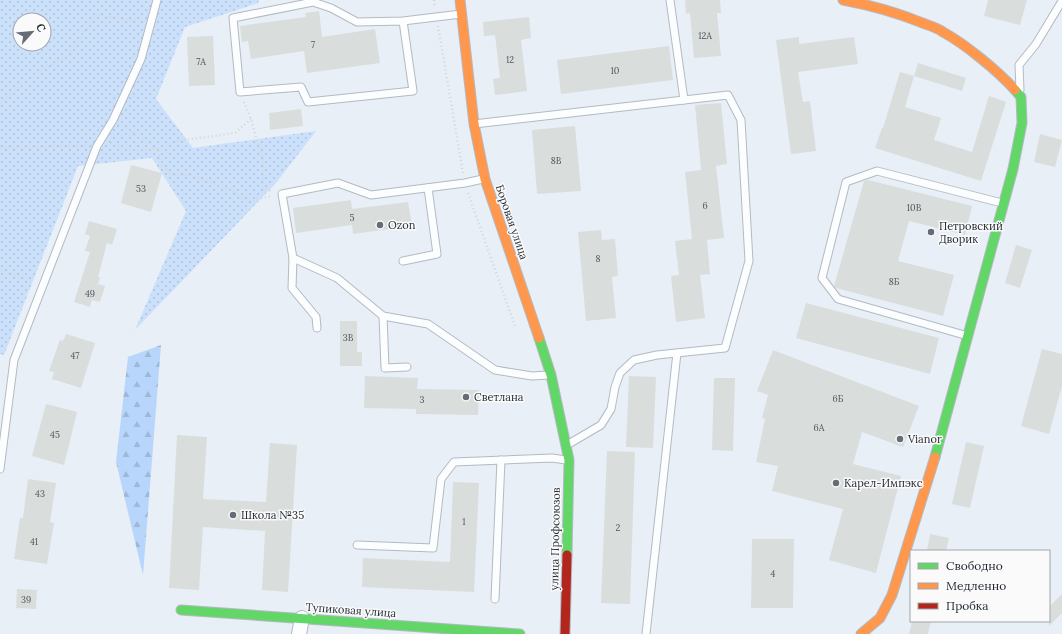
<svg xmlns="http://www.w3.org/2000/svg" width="1062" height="634" font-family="Lora,serif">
<defs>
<pattern id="grass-dots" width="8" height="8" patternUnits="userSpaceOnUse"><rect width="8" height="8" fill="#cbe0fa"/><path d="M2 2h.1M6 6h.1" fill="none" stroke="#aec0d7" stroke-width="1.8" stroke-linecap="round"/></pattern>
<pattern id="forest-firs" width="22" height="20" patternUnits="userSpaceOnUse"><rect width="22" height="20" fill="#b8d6fb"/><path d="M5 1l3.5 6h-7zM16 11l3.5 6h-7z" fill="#9eb8d7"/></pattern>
</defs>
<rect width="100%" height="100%" fill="#e8eff7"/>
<path fill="url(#grass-dots)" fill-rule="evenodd" d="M0,0H259L258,3L185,27L156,99L193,148L316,131L276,183L135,330L186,211L152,158L78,166L4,355L0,354ZM20,20H44V44H20Z"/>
<polygon fill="url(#forest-firs)" points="161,345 143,575 116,462 128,357"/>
<g fill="#d9dedc">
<polygon points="685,0 720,0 721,13 717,13 721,56 694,58 690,13 686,14"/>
<polygon points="988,0 1027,0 1020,25 984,16"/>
<polygon points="319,11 322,37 375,29 380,63 307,73 304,51 251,59 248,41 242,42 240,26 306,17 305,13"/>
<polygon points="529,17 531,38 521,40 527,91 495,95 493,79 500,78 495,35 484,36 483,22"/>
<polygon points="213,36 215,85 189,86 187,37"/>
<polygon points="799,37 799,44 854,37 858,64 798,72 803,102 810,101 816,151 791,154 776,40"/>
<polygon points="669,46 673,80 561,94 557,60"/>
<polygon points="918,63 966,78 962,91 914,76"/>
<polygon points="900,72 914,76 905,107 941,118 934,140 972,152 989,96 1006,102 981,181 875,148 882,128 883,128"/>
<polygon points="721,103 727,164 716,166 724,238 707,240 710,274 700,275 705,318 676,322 671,276 679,275 675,241 692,239 685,172 701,170 695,105"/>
<polygon points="301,109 303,126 270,130 269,113"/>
<polygon points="575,126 581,191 537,194 532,130"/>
<polygon points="1040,134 1062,140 1055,167 1034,162"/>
<polygon points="131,165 162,173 151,212 121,203"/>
<polygon points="868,180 972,206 965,235 909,221 898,261 954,275 943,316 836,288 834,286 864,181"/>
<polygon points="351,200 352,209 408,202 412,226 353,234 352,225 296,233 293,208"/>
<polygon points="89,221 117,229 112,245 107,243 98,277 100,277 98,284 105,286 100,302 92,300 90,307 74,302 90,252 85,251 90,236 85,234"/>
<polygon points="601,230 602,240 615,239 618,276 612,277 616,318 586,321 578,232"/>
<polygon points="1016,245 1032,250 1020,288 1005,283"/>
<polygon points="806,303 939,338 930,374 796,338"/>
<polygon points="340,321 357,321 357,352 362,352 362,366 340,366"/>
<polygon points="66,334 95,343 81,388 52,379 54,372 49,371 60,340 63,341"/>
<polygon points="1042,349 1062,354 1062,386 1049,434 1021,426"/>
<polygon points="773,350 919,406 903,447 862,432 853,464 901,476 876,573 829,560 843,509 772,491 778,466 756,462 765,419 762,418 768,395 757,391"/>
<polygon points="365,376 418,378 417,389 479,390 478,415 416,414 416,409 364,408"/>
<polygon points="629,376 656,377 653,448 626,447"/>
<polygon points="714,378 735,378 733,451 712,450"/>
<polygon points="46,404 77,412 64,465 32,456"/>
<polygon points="177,435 207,437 203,499 266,502 270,443 297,445 288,592 262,590 265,531 203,527 199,590 169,588"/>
<polygon points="966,442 984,446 970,508 952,504"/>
<polygon points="607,451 635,452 630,604 601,603"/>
<polygon points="28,479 56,483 50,522 54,523 47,564 14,559 20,518 23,518"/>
<polygon points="453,482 479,483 474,592 362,587 363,558 450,562"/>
<polygon points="930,534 949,538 946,551 927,551"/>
<polygon points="752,539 794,539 793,608 751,608"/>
<polygon points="17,589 37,590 36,609 16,608"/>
<polygon points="1062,594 1062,613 1049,626 1049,607"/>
<polygon points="912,621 931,621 928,634 909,634"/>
</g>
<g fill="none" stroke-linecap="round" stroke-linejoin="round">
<defs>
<g id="lane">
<polyline points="403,21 413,91 308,102 301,87 240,92 233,18 313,2 331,8 357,22 403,21 461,14"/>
<polyline points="1020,90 1019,65 1036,44 1062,1"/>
<polyline points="474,124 684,100 670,0"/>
<polyline points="483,179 465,183 371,195 338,183 282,194 293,258 337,278 383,316 428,324 495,370 532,376 549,375"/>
<polyline points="293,258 292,288 316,317 317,328"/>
<polyline points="403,261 437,254 428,188"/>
<polyline points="383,316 385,368 407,367"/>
<polyline points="968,336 838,299 822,278 846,182 877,171 1002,203"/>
<polyline points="567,445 601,425 611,409 615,387 620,373 634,360 657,355 725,348 749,261 741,120 728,95 684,100"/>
<polyline points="0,469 14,360 97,146 113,120 141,59 157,0"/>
<polyline points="357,545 433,548 441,479 454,462 552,458 566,460"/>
<polyline points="495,599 501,460"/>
<polyline points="646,634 677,353"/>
</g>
<polyline id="street" points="299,634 302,618"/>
<g id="fast">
<polyline points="539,338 551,375 569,460 567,555"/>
<polyline points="935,457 1013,169 1022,123 1021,97 1015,90"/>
<polyline points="181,610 520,634"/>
</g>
<g id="slow">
<polyline points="460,0 474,124 485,179 539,338"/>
<path d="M843,0C870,5 895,12 920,22C927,25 936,27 943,32C965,44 998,71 1015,90"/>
<polyline points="861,634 880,618 892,595 935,457"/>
</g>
<polyline id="jam" points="565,634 567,555"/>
</defs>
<use href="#lane" stroke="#b4bac2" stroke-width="9"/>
<use href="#street" stroke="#b4bac2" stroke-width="16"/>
<use href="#fast" stroke="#b4bac2" stroke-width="11"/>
<use href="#slow" stroke="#b4bac2" stroke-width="11"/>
<use href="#jam" stroke="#b4bac2" stroke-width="11"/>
<g stroke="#d4d6d8" stroke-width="2.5" stroke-dasharray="1 3" stroke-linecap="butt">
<polyline points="434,0 435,7"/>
<polyline points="438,26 463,173"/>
<polyline points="244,102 251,119 264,166 263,188 272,191"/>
<polyline points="0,103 40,71 69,55 96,15 133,20 142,19"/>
<polyline points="122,126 157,149 162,165 171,174 194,176 233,191 245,201 272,196"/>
<polyline points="111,143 132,151 157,149 178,141 235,133 251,119"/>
<polyline points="0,148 85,146"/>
<polyline points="468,193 515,326"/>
<polyline points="0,270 34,282"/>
</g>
<use href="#lane" stroke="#fcfdfe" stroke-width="7"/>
<use href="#street" stroke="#fcfdfe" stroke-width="14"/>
<use href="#fast" stroke="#63d668" stroke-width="9"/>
<use href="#slow" stroke="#ff974d" stroke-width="9"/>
<use href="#jam" stroke="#b3261e" stroke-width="9"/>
</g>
<g fill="#656c75" stroke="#fafafa" stroke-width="1.5">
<circle cx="380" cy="225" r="4"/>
<circle cx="931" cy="232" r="4"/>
<circle cx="466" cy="397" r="4"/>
<circle cx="900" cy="439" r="4"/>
<circle cx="836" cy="483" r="4"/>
<circle cx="233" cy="515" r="4"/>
</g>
<g text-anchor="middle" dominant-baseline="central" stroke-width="3" stroke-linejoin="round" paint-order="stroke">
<g font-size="9" fill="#4e545a">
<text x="705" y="35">12А</text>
<text x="313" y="44">7</text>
<text x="510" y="59">12</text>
<text x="201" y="61">7А</text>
<text x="615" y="70">10</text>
<text x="556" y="160">8В</text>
<text x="141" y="188">53</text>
<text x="705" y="205">6</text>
<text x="914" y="207">10В</text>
<text x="352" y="217">5</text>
<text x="598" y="258">8</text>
<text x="894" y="281">8Б</text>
<text x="90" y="293">49</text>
<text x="348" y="337">3В</text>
<text x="75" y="355">47</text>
<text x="838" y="398">6Б</text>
<text x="422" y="399">3</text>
<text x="819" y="427">6А</text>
<text x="55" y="434">45</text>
<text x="40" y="493">43</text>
<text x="464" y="521">1</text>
<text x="618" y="527">2</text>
<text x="34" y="541">41</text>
<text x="773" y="573">4</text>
<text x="26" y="599">39</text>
</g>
<g font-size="11" fill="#1f262f" stroke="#fafafa">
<text transform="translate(512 222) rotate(71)">Боровая улица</text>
<text transform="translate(555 539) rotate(-89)">улица Профсоюзов</text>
<text transform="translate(351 610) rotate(4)">Тупиковая улица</text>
</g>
<g font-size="11" fill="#1f262f" stroke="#fafafa" text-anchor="start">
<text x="388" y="225">Ozon</text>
<text x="939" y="226">Петровский<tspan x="939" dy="13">Дворик</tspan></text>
<text x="474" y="397">Светлана</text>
<text x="908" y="439">Vianor</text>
<text x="844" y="483">Карел-Импэкс</text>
<text x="241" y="515">Школа №35</text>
</g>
</g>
<rect x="910" y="550" width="140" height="72" fill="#fafafa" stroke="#a2a5a9"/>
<rect x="918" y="563" width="20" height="6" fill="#63d668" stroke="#a2a5a9"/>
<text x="946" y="570" font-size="12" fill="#1f262f">Свободно</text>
<rect x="918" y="583" width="20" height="6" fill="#ff974d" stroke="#a2a5a9"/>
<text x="946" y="590" font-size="12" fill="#1f262f">Медленно</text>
<rect x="918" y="603" width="20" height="6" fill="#b3261e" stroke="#a2a5a9"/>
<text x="946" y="610" font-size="12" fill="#1f262f">Пробка</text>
<g transform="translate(32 32) rotate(63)"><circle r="19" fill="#fafafa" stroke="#a2a5a9"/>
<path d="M0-3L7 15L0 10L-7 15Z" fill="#656c75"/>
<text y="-6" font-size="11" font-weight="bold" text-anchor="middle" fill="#1f262f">С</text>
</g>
</svg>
